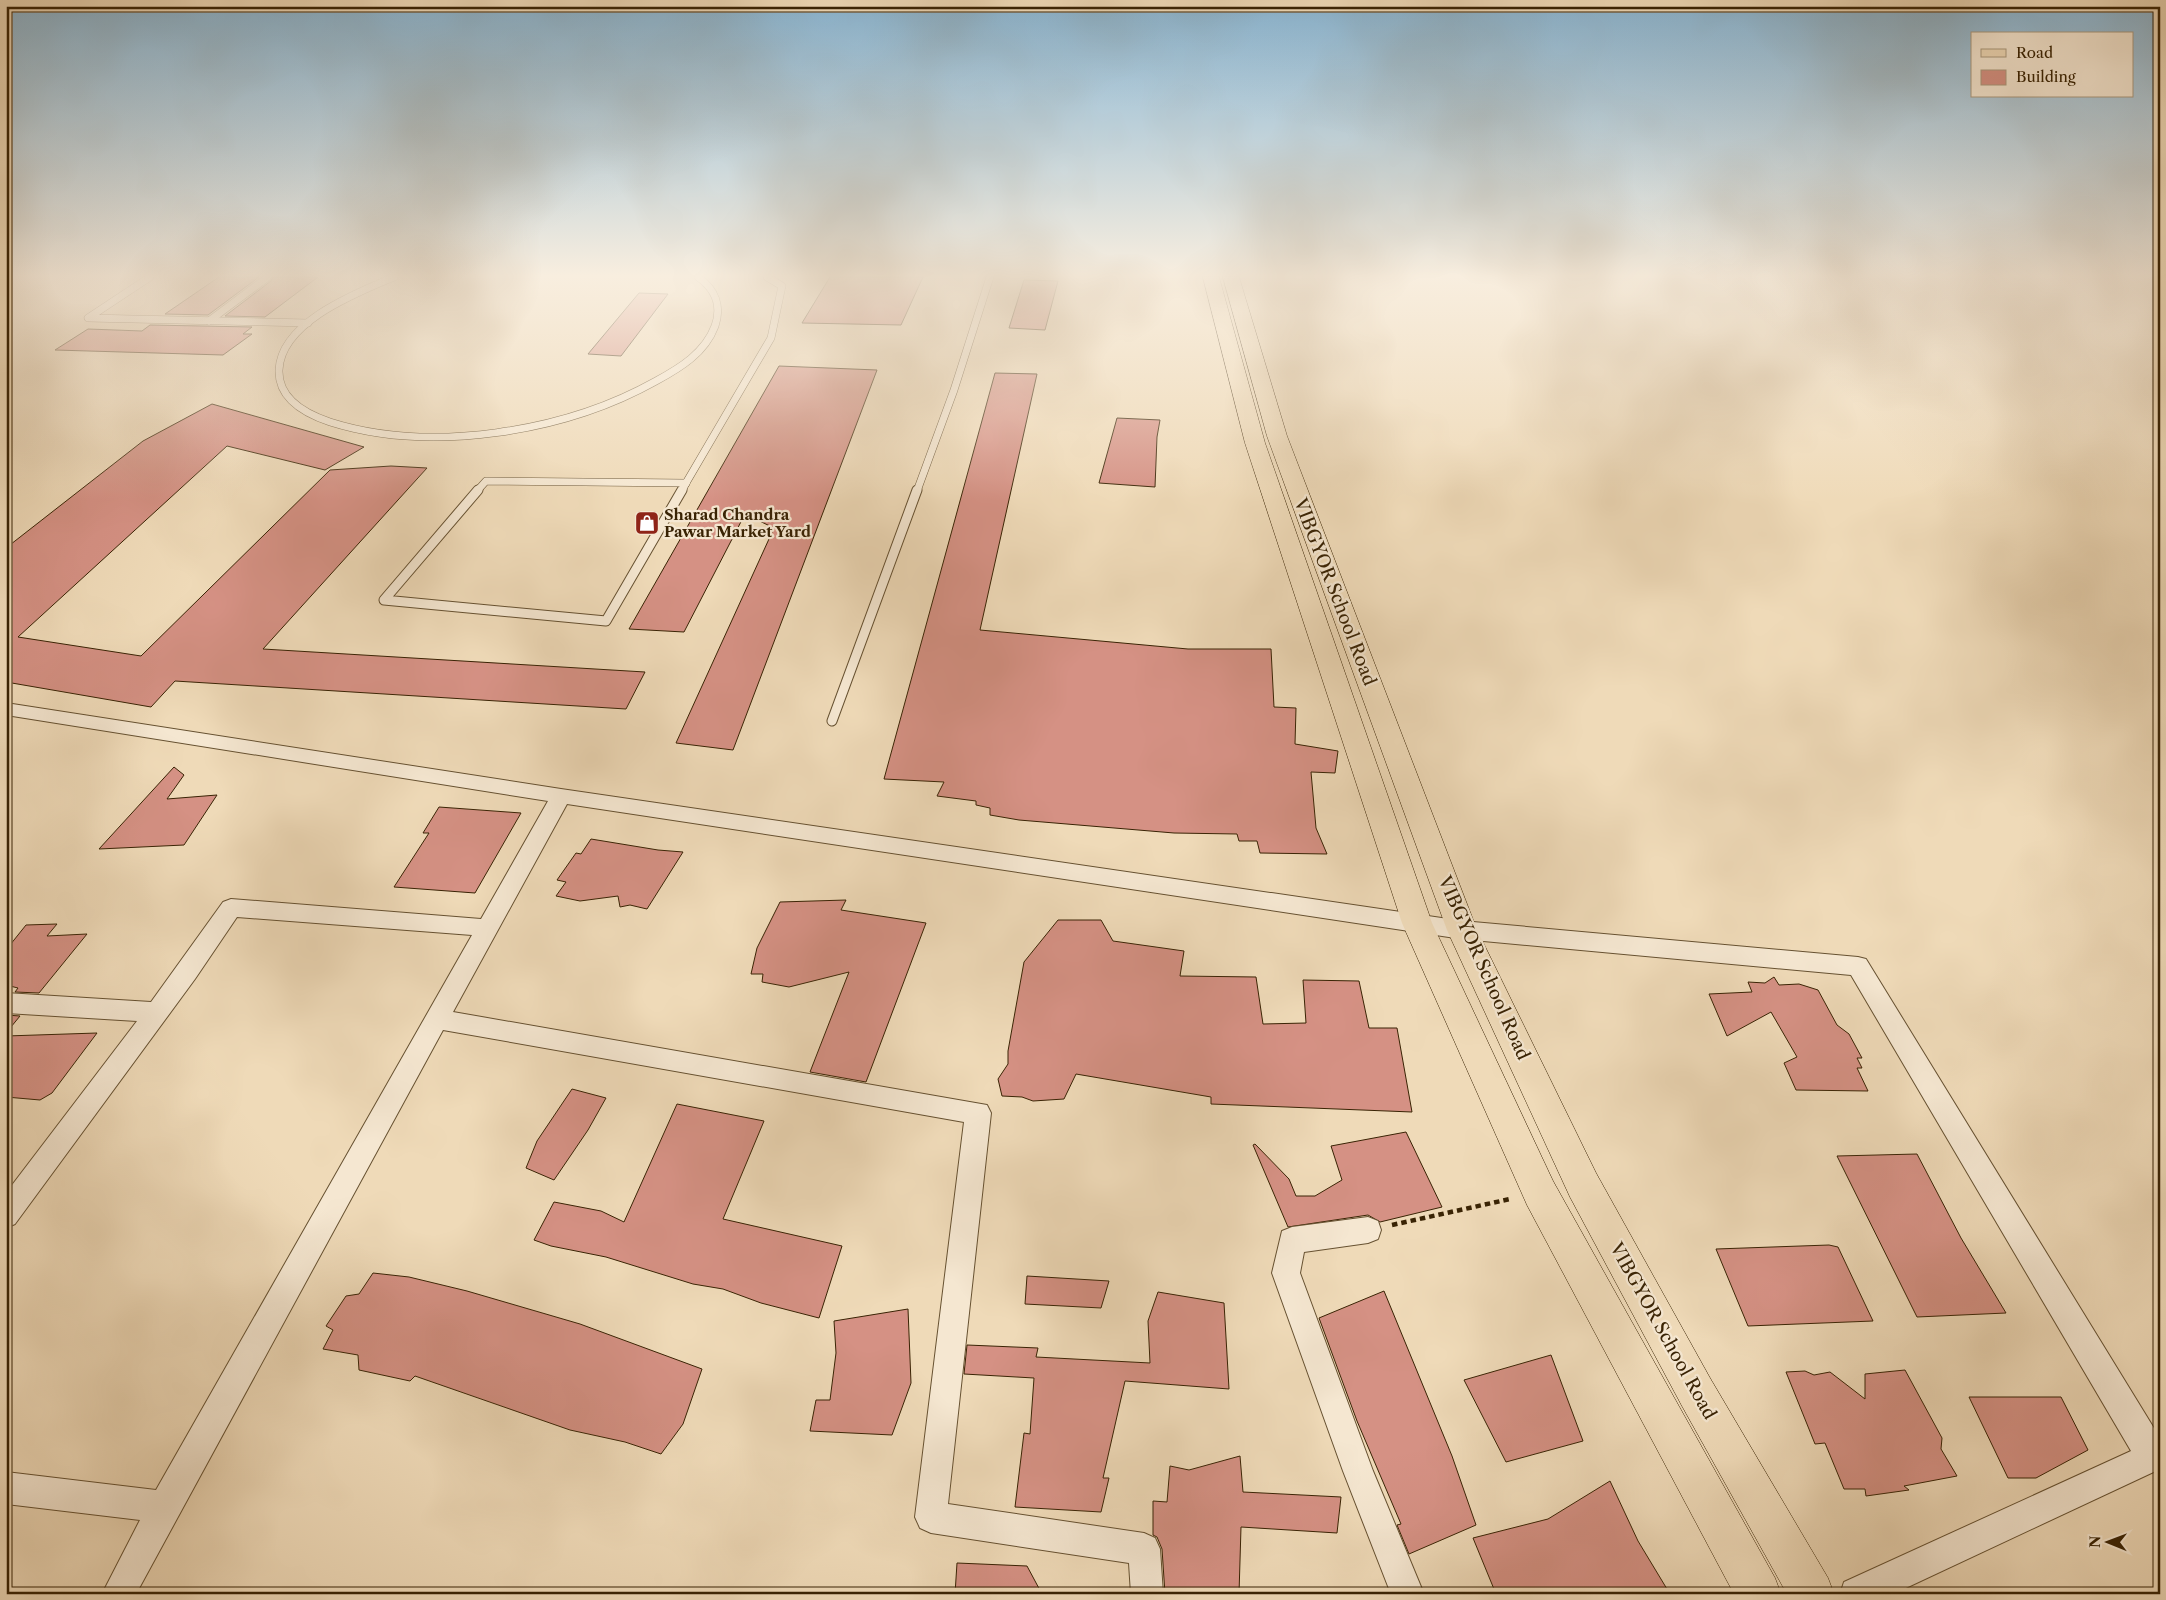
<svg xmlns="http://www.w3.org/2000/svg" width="2166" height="1600" font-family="'Libre Caslon Text',serif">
<rect width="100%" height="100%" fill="#efdab8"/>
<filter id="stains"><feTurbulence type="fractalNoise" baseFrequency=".004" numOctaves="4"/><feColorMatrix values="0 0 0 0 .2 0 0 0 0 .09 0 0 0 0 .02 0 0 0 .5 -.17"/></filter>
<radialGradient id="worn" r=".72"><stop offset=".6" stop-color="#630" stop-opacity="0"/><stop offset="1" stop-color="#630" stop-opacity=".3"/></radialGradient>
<g fill="#d59184" stroke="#392304">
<polygon points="219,277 259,277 208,315 165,314"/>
<polygon points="273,277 318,277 265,317 225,316 271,281"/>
<polygon points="830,277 923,277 901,325 802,323"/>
<polygon points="1024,280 1058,281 1045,330 1009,328"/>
<polygon points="639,293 668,294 621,356 588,354"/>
<polygon points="150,325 252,327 243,334 252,334 223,355 55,350 88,329 142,331"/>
<polygon points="779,366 877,370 733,750 676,743 774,528 745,514 684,632 629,629"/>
<polygon points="995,373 1037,374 980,630 1188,649 1271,649 1274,707 1296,708 1295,744 1338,751 1335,773 1311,772 1316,828 1327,854 1260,853 1257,841 1239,841 1237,834 1174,833 1019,820 990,815 990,808 976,805 976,801 937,796 944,782 884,779"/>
<polygon points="212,404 364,447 325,470 227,446 18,637 141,656 330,470 391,466 427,468 263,649 645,672 626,709 175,681 151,707 6,682 6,548 143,441"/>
<polygon points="1117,418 1160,420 1157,437 1155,487 1099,483"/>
<polygon points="174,767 184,775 167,799 217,795 184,845 99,849"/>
<polygon points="439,807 521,813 475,893 394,887 429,833 423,833"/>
<polygon points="591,839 658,850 683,852 647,909 630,905 620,907 618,896 580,901 556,896 566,882 557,880 576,853 581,854"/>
<polygon points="846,900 841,910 926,923 866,1082 810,1072 849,972 789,987 762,982 763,974 751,974 757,948 780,902"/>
<polygon points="1058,920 1101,920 1113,941 1184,951 1180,976 1256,977 1263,1024 1306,1023 1303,980 1359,981 1369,1028 1397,1028 1412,1112 1211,1104 1211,1097 1076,1074 1064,1099 1033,1101 1022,1097 1002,1096 998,1079 1008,1064 1008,1051 1024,962"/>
<polygon points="57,924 47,936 87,934 39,993 15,992 18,988 6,985 6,950 26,925"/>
<polygon points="1774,977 1779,985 1799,984 1818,990 1837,1025 1849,1034 1862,1058 1857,1058 1862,1068 1857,1068 1868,1091 1796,1090 1784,1063 1797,1057 1771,1012 1727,1036 1709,994 1752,992 1748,982 1765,983"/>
<polygon points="6,1015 20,1016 6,1033"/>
<polygon points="97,1033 52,1093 40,1100 6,1097 6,1036"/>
<polygon points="572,1089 606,1098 588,1130 554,1180 526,1168 537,1141"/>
<polygon points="677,1104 764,1121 723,1219 842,1246 819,1318 761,1303 723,1289 693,1284 606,1257 551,1246 534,1240 554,1202 601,1211 624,1222"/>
<polygon points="1406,1132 1442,1207 1380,1222 1368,1215 1288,1227 1253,1145 1255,1144 1289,1179 1296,1196 1315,1196 1342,1180 1331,1146"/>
<polygon points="1917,1154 1961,1238 2006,1313 1917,1317 1837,1156"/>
<polygon points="1829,1245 1838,1247 1873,1321 1748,1326 1716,1249"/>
<polygon points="373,1273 409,1277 467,1291 580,1324 702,1369 683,1424 661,1454 625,1442 570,1430 415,1376 410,1381 359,1370 358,1355 323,1349 333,1330 326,1326 346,1296 359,1294"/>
<polygon points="1027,1276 1109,1281 1101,1308 1025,1304"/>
<polygon points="1384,1291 1452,1456 1476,1525 1409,1554 1397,1525 1401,1524 1357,1421 1319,1318"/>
<polygon points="1158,1292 1224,1303 1229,1389 1125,1381 1103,1478 1109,1478 1101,1512 1015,1507 1024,1433 1030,1434 1034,1378 964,1374 967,1345 1038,1348 1036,1357 1150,1363 1148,1321"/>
<polygon points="908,1309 911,1383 892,1435 810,1431 816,1400 830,1400 836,1353 834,1321"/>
<polygon points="1551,1355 1583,1441 1506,1462 1464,1380"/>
<polygon points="1905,1370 1942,1438 1941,1449 1957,1476 1904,1486 1909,1490 1866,1496 1865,1489 1844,1489 1825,1443 1815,1444 1786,1372 1805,1371 1814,1375 1830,1372 1865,1399 1865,1374"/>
<polygon points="1969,1397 2061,1397 2088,1450 2036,1478 2008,1478"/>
<polygon points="1240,1456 1243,1492 1341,1497 1337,1533 1241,1527 1239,1594 1165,1594 1162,1549 1157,1537 1153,1535 1153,1501 1167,1502 1170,1466 1189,1470"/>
<polygon points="1610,1481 1638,1541 1670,1594 1496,1594 1473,1538 1548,1519"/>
<polygon points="957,1563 1027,1566 1042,1594 955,1594"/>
</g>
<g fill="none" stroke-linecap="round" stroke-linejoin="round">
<defs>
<g id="service-far1">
<polyline points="150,277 88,318 308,323"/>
<path d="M394,277C356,293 281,322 279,370C278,399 306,414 330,422C431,454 565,432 656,381C680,368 705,353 715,326C722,306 715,289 698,277"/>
<polyline points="209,321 268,277"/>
<polyline points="686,483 771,338 782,286 767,277"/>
<polyline points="477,491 486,481 686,483"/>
<polyline points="682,491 686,483"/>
<polyline points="917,491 954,390 990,277"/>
</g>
<g id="service">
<polyline points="478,490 384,600 606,621 682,490"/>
<polyline points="832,721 917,490"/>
</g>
<g id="minor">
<polygon points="6,703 561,789 1462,921 1858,957 1866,959 2160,1438 2160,1469 1893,1594 1840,1594 1844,1582 2131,1451 1851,975 1462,939 567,804 453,1012 987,1105 991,1113 948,1504 1144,1533 1155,1538 1160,1549 1163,1594 1131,1594 1129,1563 931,1533 920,1528 915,1517 964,1122 443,1030 136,1594 102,1594 140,1520 6,1504 6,1472 156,1490 472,935 237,917 195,979 15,1224 6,1228 6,1193 137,1021 6,1013 6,993 151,1002 223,902 231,899 481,919 548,801 6,715"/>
<polygon points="1368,1217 1378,1221 1381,1230 1378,1239 1368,1243 1304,1252 1300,1273 1373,1471 1424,1594 1391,1594 1343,1471 1272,1273 1282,1231 1292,1227"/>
</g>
<g id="primary">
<polygon points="1203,277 1219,277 1265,443 1432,923 1553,1181 1775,1578 1781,1594 1734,1594 1527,1205 1402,923 1245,443"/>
<polygon points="1223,277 1239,277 1287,436 1477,930 1596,1173 1710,1378 1828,1578 1834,1594 1787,1594 1682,1406 1570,1197 1447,930 1267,436"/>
</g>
</defs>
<use href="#service-far1" stroke="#665131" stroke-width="8"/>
<use href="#service" stroke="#665131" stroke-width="11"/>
<use href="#minor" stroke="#665131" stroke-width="2"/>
<use href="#primary" stroke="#392304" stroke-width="1"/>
<polyline stroke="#392304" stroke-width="4.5" stroke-dasharray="5.5 4" stroke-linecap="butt" points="1392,1225 1510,1199"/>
<use href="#service-far1" stroke="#f5e7d1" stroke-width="7"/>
<use href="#service" stroke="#f5e7d1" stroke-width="9"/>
<use href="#minor" fill="#f5e7d1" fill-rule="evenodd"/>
<use href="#primary" fill="#efdab8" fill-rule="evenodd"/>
</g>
<linearGradient id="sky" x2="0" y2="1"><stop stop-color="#89b6d4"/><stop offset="0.55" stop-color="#f8eedf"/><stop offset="1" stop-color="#f8eedf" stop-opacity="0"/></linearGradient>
<rect width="2166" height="501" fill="url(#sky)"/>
<defs>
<symbol id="shop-square" viewBox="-11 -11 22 22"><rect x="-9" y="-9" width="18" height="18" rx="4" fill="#8f2418" stroke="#f5e7d1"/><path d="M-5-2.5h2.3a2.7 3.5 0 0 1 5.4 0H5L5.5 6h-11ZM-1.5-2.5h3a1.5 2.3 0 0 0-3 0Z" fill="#fff"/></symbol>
</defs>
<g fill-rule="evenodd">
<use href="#shop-square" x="633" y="509" width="28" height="28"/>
</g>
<g text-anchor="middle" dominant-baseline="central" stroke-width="4.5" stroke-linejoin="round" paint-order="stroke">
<g font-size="15" font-weight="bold" fill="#392304" stroke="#f5e7d1" text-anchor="start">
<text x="664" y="514">Sharad Chandra<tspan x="664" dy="17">Pawar Market Yard</tspan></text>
</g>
<g font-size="18" fill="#392304" stroke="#f5e7d1">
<text transform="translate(1335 592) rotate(69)">VIBGYOR School Road</text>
<text transform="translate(1484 968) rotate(66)">VIBGYOR School Road</text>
<text transform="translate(1663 1331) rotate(61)">VIBGYOR School Road</text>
</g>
</g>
<rect width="2166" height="1600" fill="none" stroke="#efdab8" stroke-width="25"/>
<rect x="8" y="8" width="2151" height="1585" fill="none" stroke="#392304" stroke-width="2.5"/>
<rect x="12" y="12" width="2141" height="1575" fill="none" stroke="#392304"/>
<rect x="1971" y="32" width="162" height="65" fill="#f5e7d1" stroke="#aa997f"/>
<rect x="1981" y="49" width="25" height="8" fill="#efdab8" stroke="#aa997f"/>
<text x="2016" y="58" font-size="15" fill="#392304">Road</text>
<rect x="1981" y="70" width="25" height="15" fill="#d59184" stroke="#aa997f"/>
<text x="2016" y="82" font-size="15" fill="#392304">Building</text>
<g transform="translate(2108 1542) rotate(271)" stroke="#f5e7d1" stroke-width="4" paint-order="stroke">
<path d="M0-4L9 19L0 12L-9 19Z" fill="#392304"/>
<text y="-8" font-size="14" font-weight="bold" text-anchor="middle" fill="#392304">N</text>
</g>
<rect width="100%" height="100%" filter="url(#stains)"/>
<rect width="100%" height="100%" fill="url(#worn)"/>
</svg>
